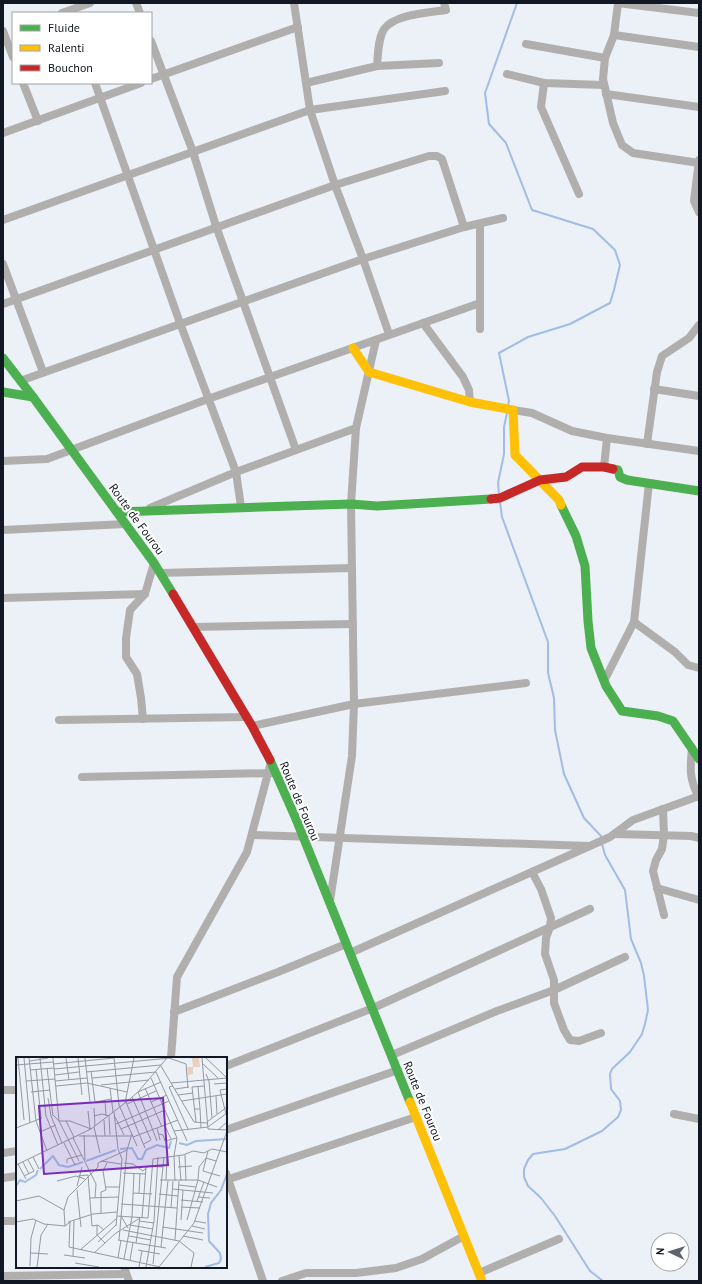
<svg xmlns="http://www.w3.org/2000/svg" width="702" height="1284" font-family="'PT Sans',sans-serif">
<rect width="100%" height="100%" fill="#ecf0f7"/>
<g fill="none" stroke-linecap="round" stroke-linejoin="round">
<g stroke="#a1bce6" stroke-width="2">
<polyline points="508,405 509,401 499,353 528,337 570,324 610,303 614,290 620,265 615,250 593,229 532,210 506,143 489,124 485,93 517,3"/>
<polyline points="499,494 498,483 504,454 504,427 507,413"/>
<polyline points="500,502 502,517 548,642 548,673 554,698 555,730 564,774 584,818 601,836 601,839"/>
<polyline points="602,844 605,855 625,890 631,939 641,963 644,976 648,1010 645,1024 642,1034 630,1052 612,1069 610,1074 611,1089 620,1101 621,1110 618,1117 602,1131 565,1149 533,1154 528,1160 524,1169 524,1177 528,1186 541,1198 555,1216 590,1271 603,1281"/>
</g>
<g stroke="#b1afae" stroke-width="8">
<polyline points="136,3 140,13"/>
<polyline points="294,3 310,110 335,185 363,259 389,334"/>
<polyline points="62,13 90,3"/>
<polyline points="699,13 618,3 614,35 605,58 603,79 613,123 622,145 633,153 699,163"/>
<polyline points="3,31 13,57"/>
<polyline points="614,35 699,47"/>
<polyline points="151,41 193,152 216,226 296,450"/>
<polyline points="526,44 605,58"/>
<path d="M377,66C378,54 378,39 384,29C395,14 428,13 446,10L444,3"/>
<polyline points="507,74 544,83 604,85"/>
<polyline points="151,79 298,27"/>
<polyline points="23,83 38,121"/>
<polyline points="95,83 180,323 236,472 241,507"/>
<polyline points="306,83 377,66 439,63"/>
<polyline points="544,83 541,107 579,194"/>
<polyline points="606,94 699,107"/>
<polyline points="3,133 141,83"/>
<polyline points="699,160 694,201 699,212"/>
<polyline points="3,220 310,110 445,91"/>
<polyline points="3,264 43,372"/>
<polyline points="3,304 335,185 429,156 437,156 442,159 464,227"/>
<polyline points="423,323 463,377 469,390 470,402"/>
<polyline points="480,329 480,224"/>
<polyline points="20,381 363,259 464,227 503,218"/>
<polyline points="654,389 699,396"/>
<polyline points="513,410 532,413 572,431 607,438 699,451"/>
<polyline points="647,444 657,372 662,356 689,338 699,325"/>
<polyline points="3,461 47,459 208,399 480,303"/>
<polyline points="604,467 607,438"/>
<polyline points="150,508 236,472 356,428"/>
<polyline points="3,530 125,524"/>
<polyline points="160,573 352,568"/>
<polyline points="3,598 145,594"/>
<polyline points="634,622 675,652 688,665 699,668"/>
<polyline points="193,627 353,624"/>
<polyline points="604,681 634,622 649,483"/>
<polyline points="143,719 141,698 137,674 126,657 126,638 130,610 145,594 154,563"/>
<polyline points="59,720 246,717"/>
<polyline points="252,726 354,704 526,683"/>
<path d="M692,748C690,768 689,780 699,797"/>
<polyline points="82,777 273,773"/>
<polyline points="663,809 664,835 662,849 656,860 653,871 664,915"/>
<polyline points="615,834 691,836 699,838"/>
<polyline points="252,835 589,846"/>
<polyline points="532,872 541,889 551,918 550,927 546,938 545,954 554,980 554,1003 564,1030 570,1040 579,1041 601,1033"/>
<polyline points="657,888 699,900"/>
<polyline points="330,901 352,756 354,704 351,504 356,428 376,340"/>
<polyline points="350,953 610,837 633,820 699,796"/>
<polyline points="174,1012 278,972 346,944"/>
<polyline points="392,1055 497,1011 554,990 625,957"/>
<polyline points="171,1058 177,977 247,852 271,762"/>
<polyline points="226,1066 373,1008 590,909"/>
<polyline points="3,1090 17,1090"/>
<polyline points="674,1114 699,1119"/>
<polyline points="226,1130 398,1070"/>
<polyline points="3,1153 17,1151"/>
<polyline points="226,1173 263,1281"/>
<polyline points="3,1178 17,1176"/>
<polyline points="226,1180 416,1117"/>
<polyline points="3,1221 17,1221"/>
<polyline points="124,1267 129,1281"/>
<polyline points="479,1273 559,1239"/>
<polyline points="3,1276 126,1274"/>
<polyline points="282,1281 306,1273 356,1273 396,1268 422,1259 464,1236"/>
</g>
<g stroke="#4caf50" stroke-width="9">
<polyline points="3,358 33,397"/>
<polyline points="3,392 33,397 154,563 173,594"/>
<polyline points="613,469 618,470 620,477 627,480 699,491"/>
<polyline points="561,505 576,536 585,566 588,621 591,648 606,686 622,711 658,716 673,721 699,759"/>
<polyline points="117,512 351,504 377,506 491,499"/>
<polyline points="270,760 296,819 410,1102"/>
</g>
<g stroke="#ffc107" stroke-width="9">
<polyline points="353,348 369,372 470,402 513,410 515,455 559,500 561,505"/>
<polyline points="410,1102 482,1281"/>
</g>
<g stroke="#c62828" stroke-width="9">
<polyline points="491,499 500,498 540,480 566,477 582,467 604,467 613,469"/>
<polyline points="173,594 252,726 270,760"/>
</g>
</g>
<g text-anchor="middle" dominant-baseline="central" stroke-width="4" stroke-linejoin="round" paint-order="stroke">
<g font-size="12" fill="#111823" stroke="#fff">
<text transform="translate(137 519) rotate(54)">Route de Fourou</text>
<text transform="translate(300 801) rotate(67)">Route de Fourou</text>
<text transform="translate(423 1101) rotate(68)">Route de Fourou</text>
</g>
</g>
<g transform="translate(16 1057)">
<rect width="211" height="211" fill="#ecf0f7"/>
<path d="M176,1H183L184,10H177V17L172,18L171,10H177Z" fill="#ebd0bd"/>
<path fill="none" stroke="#a1bce6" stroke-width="2" d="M163,86L171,88L180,84L211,82M104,92L116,91L122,102H126L130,93L141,88L153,91L155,84M70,104L100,93M24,112L37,99L43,108L52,110L67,105M0,129L4,123L9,125L20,118L22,113M189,210L203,206L205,202L204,196L193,184L192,157L195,146L205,133L211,117"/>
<path fill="none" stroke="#949aa2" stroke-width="1" d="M2,1L8,63M8,1L14,66M13,1L20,64L31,94M24,1L30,59L42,88M37,1L43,64L63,104M50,1L53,23M62,1L66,38M69,1L74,45M98,1L103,48L121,89M153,1L170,7L172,31M186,1L192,72L211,73M190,1L211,21M14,4L32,1M186,6L202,21M37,7L98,1M0,8L37,5M145,9L178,65L191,66M31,11L37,59M20,12L25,61M38,12L154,1M14,13L38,11M75,14L79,45L95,42M70,15L145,8M190,17L193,24L196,61M39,18L63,15M76,21L140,15L171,84M135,21L161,81L158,99L159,124M10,24L39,22M39,24L71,21M155,26L211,21M198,27L211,26M85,28L133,23M40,29L71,26L111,35M157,29L153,30L172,72M182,30L184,52M94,31L97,55M129,31L146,70M159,32L173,30M15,35L34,33M162,38L177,36M200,39L201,57M116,40L135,83L128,87M32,41L35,59L46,86M89,43L90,59M166,44L211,37M110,45L129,91M135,45L151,38M109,46L122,35L151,1M111,47L140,34M78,51L79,69M178,52H184L185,71M72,54L74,72M98,55L102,92L106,102L100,169M210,57L204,33L211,32M37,58L43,64H54L75,72M78,59L86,57L94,59M93,60L94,78M99,60L108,78M88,63L89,79M50,64L58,80M180,65L176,30L188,29M191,65L211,50M100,67L153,44M149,69L155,82M78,70L84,96M0,71L26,61M141,71L144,83M105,72L149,53M202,73L211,65M158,74L192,70L211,56M24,75L40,68M143,77L147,78L149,84L161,81M68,78L69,103M63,79H115M117,80L162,63M57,81L80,127L79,141M141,84L122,35L145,25M48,86L59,108M192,94L187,114L204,119M169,98L170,124M163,99L165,124M17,100L23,112M85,104L105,107M7,105L13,117M51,106V102L66,98M108,106L117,107L127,114L132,109L147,110M2,107L10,122M0,108L75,72L109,46L118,1M162,110L176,109M107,116L129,117M8,119L18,114L12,103M62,119L72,118L76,169L82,168L88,173M144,123H182L201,130M150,123L151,100M41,124L60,119L69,122M163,128L180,130M61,129L66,110M89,130H103M157,132L197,136M61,133L65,170M117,136L136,137M123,136L124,116M143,137L162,139M182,140L194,141M73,141L102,140M165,143L187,145M0,144L23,139L48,153M181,144L188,125M105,147L161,151M165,150L184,151M155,151L157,124M85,156V135L90,133L87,114L91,106M101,159L132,161L137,102L167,98L177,94L188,96L196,92L211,95M105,159L112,171M126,161L130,111M165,163L167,133M171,163L182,123L183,110L190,101L200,104M123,164L138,166M178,164L190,166M0,165L17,162L28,167L49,169L54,165M52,165L77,157L101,155M54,165L53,190L144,210M81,168V178L89,186M114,168L137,172M49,169L48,153L52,140L82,110V106L111,93L116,77M176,169L189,172M146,170L187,176M107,173L163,184L178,196L175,210M113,179L135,183M167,179L187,183M102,183L150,191M103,183L111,93M159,183L163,124M82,185L100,168M120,186L124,160M145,190L152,123M64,193L100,162M122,193L144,197M15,196L32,197M78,196L100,176L124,161M48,198L69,201M57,199L58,163M102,201L105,183M108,202L116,160L118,116M114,203L117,185M59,206L83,210M137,207L148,100M14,209L15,181L20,163M21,210L25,178L32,167M123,210L126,194M130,210L138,164L142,100M143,210L178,166L211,74"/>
<path fill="#7b2cbf" fill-opacity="0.15" stroke="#7b2cbf" stroke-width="2" d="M147,41L152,108L28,117L23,49Z"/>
<rect width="211" height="211" fill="none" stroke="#111823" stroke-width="2"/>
</g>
<rect width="702" height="1284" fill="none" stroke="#111823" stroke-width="8"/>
<rect x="12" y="12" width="140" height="72" fill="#ffffff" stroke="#a0a3a7"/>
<rect x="20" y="25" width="20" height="6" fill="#4caf50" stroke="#a0a3a7"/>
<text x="48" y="32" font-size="12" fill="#111823">Fluide</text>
<rect x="20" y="45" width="20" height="6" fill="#ffc107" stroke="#a0a3a7"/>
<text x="48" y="52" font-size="12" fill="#111823">Ralenti</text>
<rect x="20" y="65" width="20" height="6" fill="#c62828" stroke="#a0a3a7"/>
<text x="48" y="72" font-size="12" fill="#111823">Bouchon</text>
<g transform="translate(670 1252) rotate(274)"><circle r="19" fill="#ffffff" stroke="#a0a3a7"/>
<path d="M0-3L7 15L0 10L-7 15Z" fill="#5e646d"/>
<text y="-6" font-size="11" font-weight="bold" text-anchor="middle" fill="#111823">N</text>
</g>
</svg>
